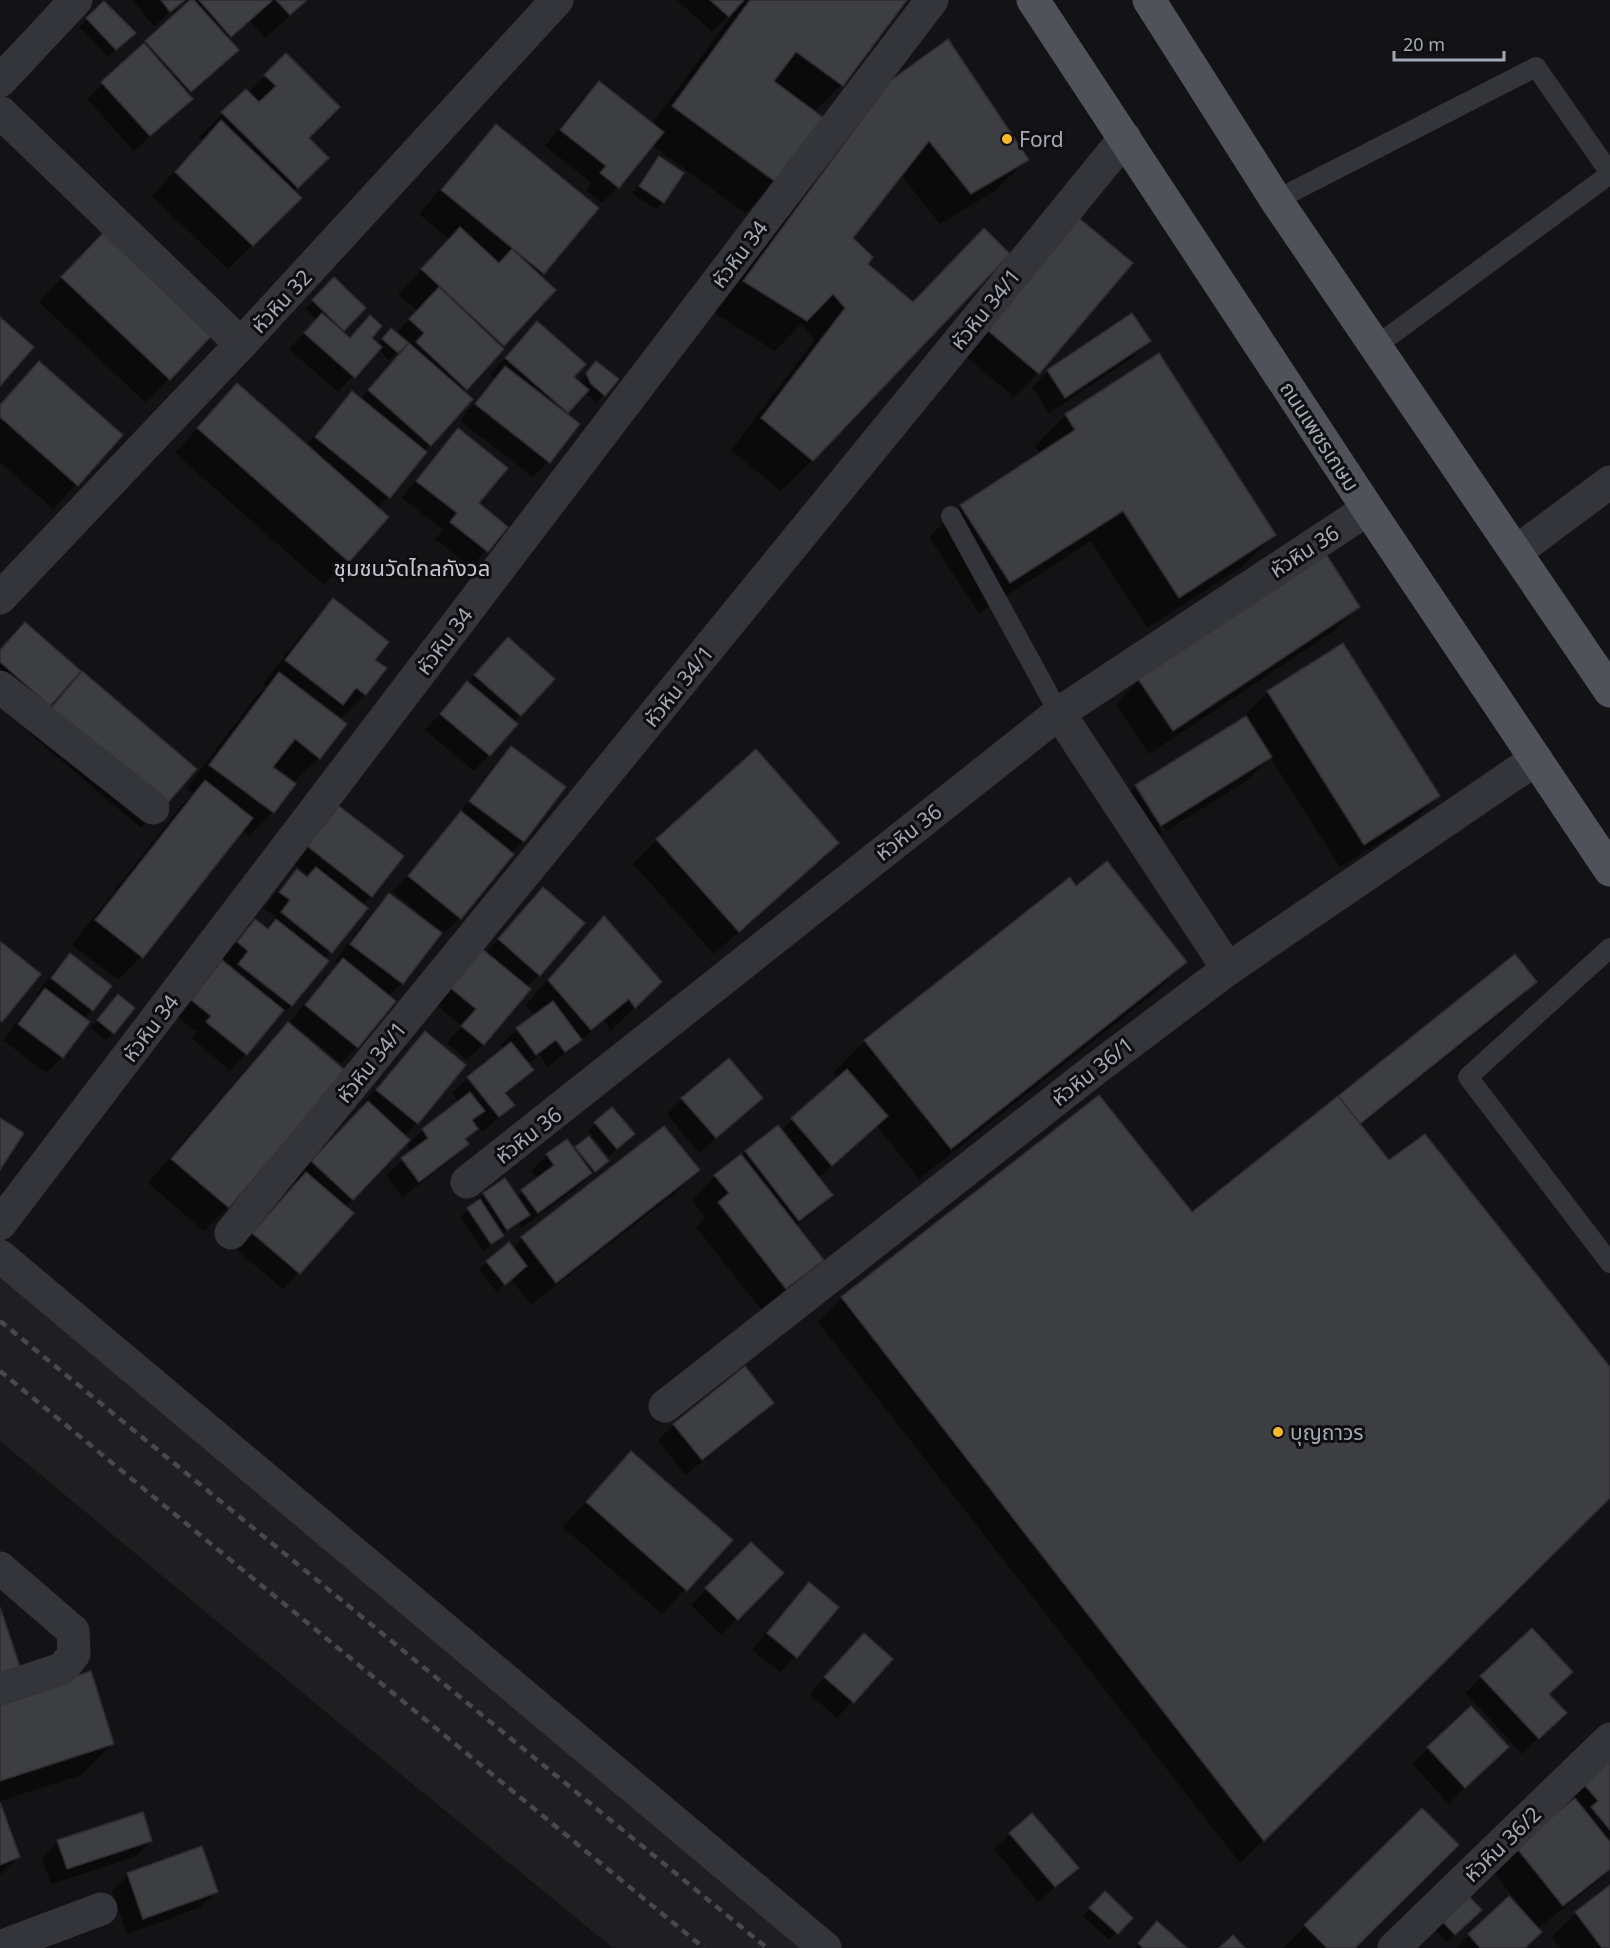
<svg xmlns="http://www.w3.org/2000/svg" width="1610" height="1948" font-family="'Noto Sans','Noto Sans Thai',sans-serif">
<rect width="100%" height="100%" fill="#131315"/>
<polygon fill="#1f1f22" points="0,1269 809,1948 613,1948 415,1786 0,1441"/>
<g fill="#0007">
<polygon points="132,0 184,0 154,26"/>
<polygon points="192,0 308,0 265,38 250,21 228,40 221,66 188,95 191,99 175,114 134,151 87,99"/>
<polygon points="677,0 905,0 841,85 814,112 776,182 745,213 652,145 618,187 602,203 586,190 592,183 545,146 583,98 599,83 652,124 737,8 736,7 712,32"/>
<polygon points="104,3 126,40 108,57 79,27"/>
<polygon points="286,55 307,138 327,158 293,191 300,198 228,269 152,196 202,141 199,137 246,91 248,93"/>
<polygon points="859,115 1027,159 996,190 940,224 901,175 851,238 866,265 812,460 781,491 731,450 815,340 801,324 775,351 713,312"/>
<polygon points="497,126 543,273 540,277 554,290 462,392 430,445 424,451 425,453 377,509 387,517 324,585 175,453 237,385 306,446 336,409 352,393 360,399 407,347 405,345 389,360 378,349 338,392 289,349 317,320 306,309 334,279 364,308 341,332 349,339 369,338 377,345 384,337 396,334 417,311 398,294 450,240 419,214 473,150"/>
<polygon points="660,158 663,202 656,209 632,194 652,165"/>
<polygon points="1079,220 1131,263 1038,373 1014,397 963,354"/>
<polygon points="82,256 169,379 145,402 39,302"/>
<polygon points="1132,315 1149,341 1133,357 1049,413 1032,387 1048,371"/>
<polygon points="521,339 579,383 589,370 604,395 596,402 584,392 564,414 548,462 533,477 460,421 495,378 490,375"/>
<polygon points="1158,355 1274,535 1243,566 1147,628 1091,541 979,613 929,537 961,506 1040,455 1035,446 1066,415"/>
<polygon points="39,363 121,436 53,509 0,462 0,404"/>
<polygon points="458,430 477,504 506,527 486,551 471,567 435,539 443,530 402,498 443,446"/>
<polygon points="333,600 373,660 365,694 341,718 332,710 319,758 295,781 273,765 271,768 294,785 273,812 249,836 241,830 141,957 118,980 72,945 181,806 193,794 186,789 255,698 266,687 263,684 310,624"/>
<polygon points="1358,606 1335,630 1149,754 1116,704 1139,680"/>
<polygon points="25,624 69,686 82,673 165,804 141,828 28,732 45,712 0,691 0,650"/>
<polygon points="1342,645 1438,796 1415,820 1340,867 1270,757 1246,781 1166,831 1140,790 1137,790 1163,833 1137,849 1113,810 1136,786 1245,718 1244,716 1268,692"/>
<polygon points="492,655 520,715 489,755 474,771 425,730"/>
<polygon points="511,748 523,841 511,853 460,918 444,933 441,931 402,983 388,997 357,1047 341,1063 290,1022 327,976 339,964 335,961 373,911 389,895 425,921 426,919 393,892 456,818 496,763"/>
<polygon points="756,752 837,842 813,866 714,954 633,864 657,840"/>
<polygon points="339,808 371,896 362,905 366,908 324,959 327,961 291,1005 275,1021 274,1020 246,1054 230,1070 191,1038 197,1032 176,1016 206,978 222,962 234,972 236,970 222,958 239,937 255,921 265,930 276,917 264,908 281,887 297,871 306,879 309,876 293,863"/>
<polygon points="544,889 539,975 526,987 529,990 483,1044 467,1060 447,1043 462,1026 434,1003 485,953"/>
<polygon points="604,918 660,982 611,1031 604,1021 548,1067 540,1055 527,1064 532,1070 505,1095 513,1105 482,1132 478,1126 464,1140 467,1144 451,1160 402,1197 386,1175 412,1152 407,1145 423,1130 459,1102 452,1093 468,1078 504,1049 501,1045 517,1029 535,1016 526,1005 580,941"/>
<polygon points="70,955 92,1010 83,1019 88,1022 62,1057 46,1073 3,1040 29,1006 38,996 36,995 54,971"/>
<polygon points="1185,962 1154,993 919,1179 877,1126 818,1178 831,1195 815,1211 796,1226 822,1260 798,1283 762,1311 696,1227 705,1217 692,1200 715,1176 778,1127 781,1130 839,1078 834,1072 865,1041"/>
<polygon points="1535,982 1512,1005 1360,1126 1389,1162 1610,1369 1610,1496 1240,1863 818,1322 842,1298 1099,1097 1191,1214"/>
<polygon points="111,1004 133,1008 106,1041 91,1028"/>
<polygon points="288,1024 344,1071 228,1207 204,1231 148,1183 264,1048"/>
<polygon points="425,1033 464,1065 417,1123 404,1136 408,1140 345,1207 352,1213 283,1289 237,1250 299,1181 296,1178 363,1108 361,1106 409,1049"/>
<polygon points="761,1098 699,1153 667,1114 682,1099"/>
<polygon points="612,1109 625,1142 609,1156 588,1131"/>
<polygon points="664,1128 698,1170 674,1194 531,1305 511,1279 496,1291 479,1269 487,1262 509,1244 512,1249 522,1239"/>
<polygon points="576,1148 607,1161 575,1189 521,1228 518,1223 501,1234 494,1243 483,1251 460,1217 477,1203 476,1201 484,1194 516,1197 538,1179 531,1171 547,1155 574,1150"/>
<polygon points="772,1403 757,1418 685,1475 658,1440 674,1425"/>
<polygon points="631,1453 730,1540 662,1614 563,1527"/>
<polygon points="751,1544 781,1573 721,1635 691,1605"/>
<polygon points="809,1584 795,1657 780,1672 752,1650 793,1600"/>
<polygon points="848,1650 891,1659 837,1718 810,1694"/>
<polygon points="1481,1677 1547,1695 1549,1728 1522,1754 1466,1693"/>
<polygon points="0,1702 112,1744 81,1775 0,1801"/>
<polygon points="1471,1708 1491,1763 1448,1803 1412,1764"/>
<polygon points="1610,1760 1610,1870 1597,1882 1537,1929 1524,1948 1456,1948 1509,1898 1526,1917 1528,1916 1492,1870"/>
<polygon points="0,1807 18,1857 0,1875"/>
<polygon points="1422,1810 1353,1948 1283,1948"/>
<polygon points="1032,1815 1077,1868 1038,1902 994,1849"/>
<polygon points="151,1841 135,1857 51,1884 42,1858 58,1842"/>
<polygon points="201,1848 216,1891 201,1907 127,1934 112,1891 128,1875"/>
<polygon points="1610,1887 1610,1948 1561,1948 1552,1937 1576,1913"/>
<polygon points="1105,1894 1131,1918 1109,1940 1083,1916"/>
<polygon points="1466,1896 1480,1910 1447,1942 1433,1927"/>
<polygon points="1150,1931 1185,1948 1135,1948"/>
</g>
<g fill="#3d3e42" stroke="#2d2d31" stroke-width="1.5">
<polygon points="161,0 185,0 170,12"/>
<polygon points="190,0 194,0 239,50 191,92 145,41"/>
<polygon points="199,0 271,0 272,1 231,37"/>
<polygon points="276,0 307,0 290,15"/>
<polygon points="710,0 744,0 729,17"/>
<polygon points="750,0 907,0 843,86 796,52 774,81 825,119 777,183 672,106"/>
<polygon points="104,1 136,33 116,50 86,18"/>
<polygon points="948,39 1029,160 971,194 929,141 853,238 873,257 868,264 913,302 984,228 1010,254 813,461 761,418 845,308 833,294 807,321 743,281 890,81"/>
<polygon points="144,43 193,99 150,136 101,82"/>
<polygon points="286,53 340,107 309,138 329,158 298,188 221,112 246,89 259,102 276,86 264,75"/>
<polygon points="599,81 664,132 619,188 600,173 606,166 560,130"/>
<polygon points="221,120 302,198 253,246 175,172"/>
<polygon points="496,124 599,208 544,274 441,190"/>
<polygon points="659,156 684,173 664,203 639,186"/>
<polygon points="1079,218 1133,263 1039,374 986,329"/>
<polygon points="460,227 499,263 512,249 556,290 504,346 421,269"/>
<polygon points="106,230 215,332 170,380 61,277"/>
<polygon points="334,277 366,308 344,331 312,300"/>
<polygon points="439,287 504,349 467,390 416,342 424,333 409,319"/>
<polygon points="322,313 350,338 370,315 382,326 372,338 382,347 355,378 304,333"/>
<polygon points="1132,313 1151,341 1065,398 1047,370"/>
<polygon points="0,317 34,347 0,386"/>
<polygon points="537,321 586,364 574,377 589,390 568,413 505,358"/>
<polygon points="391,328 409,343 398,353 382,339"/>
<polygon points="409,343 473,399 431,446 368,390"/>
<polygon points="1159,353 1276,535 1179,598 1123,511 1010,583 960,505 1075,430 1065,414"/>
<polygon points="39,361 123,435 78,486 0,417 0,405"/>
<polygon points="596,361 619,379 605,396 591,384 586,373"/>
<polygon points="505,366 580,424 550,463 475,404"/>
<polygon points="237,383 389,517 349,562 197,428"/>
<polygon points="352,391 427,452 390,498 315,437"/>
<polygon points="458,428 508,468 479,503 508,527 488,552 450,522 457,513 416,481"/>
<polygon points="1326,554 1360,607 1173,731 1138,679"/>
<polygon points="333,598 389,642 375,660 387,668 366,695 356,688 343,705 285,660"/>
<polygon points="25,622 81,671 50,706 0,662 0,650"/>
<polygon points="508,637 555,679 521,716 474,675"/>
<polygon points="1343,643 1440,796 1364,845 1267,691"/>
<polygon points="82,671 197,769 166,805 51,708"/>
<polygon points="279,672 347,724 320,759 295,739 273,767 296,784 274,813 209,765"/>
<polygon points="467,681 518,724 490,756 440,714"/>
<polygon points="1246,716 1272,757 1161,826 1135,785"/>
<polygon points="511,746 566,787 524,842 469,801"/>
<polygon points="756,749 839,843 739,932 656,839"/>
<polygon points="205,780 253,818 143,958 95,920"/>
<polygon points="339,806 404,856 372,897 307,846"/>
<polygon points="461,811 514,854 461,919 408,876"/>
<polygon points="1107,861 1187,962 951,1149 864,1040 1070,877 1076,886"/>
<polygon points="316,867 368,908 332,953 281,912 290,900 279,892 297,869 307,877"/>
<polygon points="543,887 585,923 540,976 498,939"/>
<polygon points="389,893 442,933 403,984 350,944"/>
<polygon points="604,916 662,982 635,1008 629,999 591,1030 548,980"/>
<polygon points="255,919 268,929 276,919 329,961 292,1006 238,964 248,951 237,942"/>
<polygon points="0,941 41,974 2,1022 0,1020"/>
<polygon points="481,948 531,989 484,1045 461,1026 476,1009 448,986"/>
<polygon points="70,953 112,986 93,1011 51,978"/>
<polygon points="1515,954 1537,982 1360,1124 1338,1096"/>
<polygon points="343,958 396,1001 358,1048 305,1005"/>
<polygon points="222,960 284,1010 247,1055 206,1022 211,1016 191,1000"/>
<polygon points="45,988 90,1022 63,1058 18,1024"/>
<polygon points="118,994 135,1008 114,1034 97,1020"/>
<polygon points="553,1001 582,1040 565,1052 556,1040 536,1055 516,1028"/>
<polygon points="288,1022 346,1071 229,1208 171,1159"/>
<polygon points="425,1031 466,1065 418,1124 376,1090"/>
<polygon points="511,1042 534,1070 505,1093 515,1105 499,1117 467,1077"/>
<polygon points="729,1058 763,1098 716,1138 681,1098"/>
<polygon points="847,1069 888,1116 832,1166 791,1118"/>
<polygon points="470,1092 485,1111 472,1120 478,1129 465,1139 469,1144 419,1182 401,1158 428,1138 422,1129"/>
<polygon points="1099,1095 1192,1212 1338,1096 1389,1160 1425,1134 1610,1367 1610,1498 1264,1841 841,1297"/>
<polygon points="368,1101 410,1140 353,1200 311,1161"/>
<polygon points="612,1107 635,1134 617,1149 594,1122"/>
<polygon points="0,1118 24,1133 0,1170"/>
<polygon points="778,1125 833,1195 799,1221 745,1151"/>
<polygon points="664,1126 700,1170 556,1283 521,1237"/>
<polygon points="589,1136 609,1161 595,1172 575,1147"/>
<polygon points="567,1139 592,1173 538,1213 521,1190 554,1165 546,1154"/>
<polygon points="741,1154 824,1260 786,1289 718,1202 729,1193 714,1175"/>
<polygon points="306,1172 354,1213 300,1274 252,1233"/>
<polygon points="505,1178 530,1215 507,1230 483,1193"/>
<polygon points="480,1199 504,1236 491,1244 467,1208"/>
<polygon points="509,1242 527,1266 505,1285 486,1261"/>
<polygon points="745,1366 774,1403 702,1460 673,1424"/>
<polygon points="631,1451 733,1540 687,1591 586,1502"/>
<polygon points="751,1542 784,1573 738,1620 705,1588"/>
<polygon points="809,1582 839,1607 797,1658 767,1633"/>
<polygon points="0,1607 20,1667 0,1673"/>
<polygon points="1532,1628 1573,1672 1549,1694 1567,1713 1539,1739 1480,1676"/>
<polygon points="864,1633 893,1659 854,1703 824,1677"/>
<polygon points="91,1671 114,1744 0,1781 0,1701"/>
<polygon points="1471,1706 1509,1747 1465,1788 1427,1747"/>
<polygon points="1610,1758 1610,1830 1591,1807 1598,1801 1582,1782"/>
<polygon points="1575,1798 1610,1842 1610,1869 1563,1906 1515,1846"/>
<polygon points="0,1802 20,1857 0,1865"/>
<polygon points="1422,1808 1459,1845 1355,1948 1327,1948 1304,1925"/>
<polygon points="143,1812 152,1841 67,1869 57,1840"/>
<polygon points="1032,1813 1079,1868 1055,1887 1009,1833"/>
<polygon points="202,1846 218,1892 143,1919 127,1873"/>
<polygon points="1610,1885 1610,1948 1602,1948 1575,1912"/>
<polygon points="1105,1891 1133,1918 1118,1934 1089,1908"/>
<polygon points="1467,1894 1482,1910 1455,1935 1440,1919"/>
<polygon points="1509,1896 1542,1932 1525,1948 1480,1948 1468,1934"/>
<polygon points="1157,1921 1187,1948 1143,1948 1138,1943"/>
<polygon points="1233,1935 1245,1948 1219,1948"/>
</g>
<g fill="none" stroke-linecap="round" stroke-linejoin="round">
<g stroke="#34353a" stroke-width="20">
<polyline points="1276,200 1536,67 1610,173"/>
<polyline points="1376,346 1610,174"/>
<polyline points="951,516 1059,713"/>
<polyline points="1610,948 1468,1077 1610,1263"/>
</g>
<g stroke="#34353a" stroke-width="33">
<polyline points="0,81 76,0"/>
<polyline points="0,112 241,344"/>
<polyline points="1516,552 1610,482"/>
<polyline points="0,598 241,344 557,0"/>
<polyline points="0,687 153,808"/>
<polyline points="1059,713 1228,969"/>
<polyline points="467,1182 1059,713 1368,509"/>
<polyline points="0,1224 932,0"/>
<polyline points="231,1233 1125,138"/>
<polyline points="0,1256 825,1948"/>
<polyline points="665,1406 1094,1070 1228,969 1536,759"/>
<polyline points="0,1568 73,1631 74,1654 62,1669 0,1689"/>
<polyline points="0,1947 101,1909"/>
<polyline points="1394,1948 1610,1739"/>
</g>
<g stroke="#505259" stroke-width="33">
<polyline points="1033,0 1368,509 1610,870"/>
<polyline points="1149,0 1276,200 1610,691"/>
</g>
<g stroke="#47494f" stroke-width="4.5" stroke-dasharray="8 6" stroke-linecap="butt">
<polyline points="0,1321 767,1948"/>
<polyline points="0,1371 704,1948"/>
</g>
</g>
<g fill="#fab826" stroke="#0e0e10" stroke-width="2">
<circle cx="1007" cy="139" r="6"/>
<circle cx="1278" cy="1432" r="6"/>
</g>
<g text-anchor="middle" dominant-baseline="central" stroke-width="6" stroke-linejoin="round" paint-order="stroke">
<g font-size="21" fill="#a4a9b6" stroke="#0e0e10" text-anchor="start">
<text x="1019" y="139">Ford</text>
<text x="1290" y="1432">บุญถาวร</text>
</g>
<g font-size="21" fill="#a4a9b6" stroke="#0e0e10">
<text transform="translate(739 254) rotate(-53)">หัวหิน 34</text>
<text transform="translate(281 301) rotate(-47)">หัวหิน 32</text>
<text transform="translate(985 309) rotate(-51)">หัวหิน 34/1</text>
<text transform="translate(1320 436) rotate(57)">ถนนเพชรเกษม</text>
<text transform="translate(1304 551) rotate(-33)">หัวหิน 36</text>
<text transform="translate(444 641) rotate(-53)">หัวหิน 34</text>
<text transform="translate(678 686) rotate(-51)">หัวหิน 34/1</text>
<text transform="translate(908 832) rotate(-38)">หัวหิน 36</text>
<text transform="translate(150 1028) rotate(-53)">หัวหิน 34</text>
<text transform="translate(371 1062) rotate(-51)">หัวหิน 34/1</text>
<text transform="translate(1092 1071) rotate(-38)">หัวหิน 36/1</text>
<text transform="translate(528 1135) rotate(-38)">หัวหิน 36</text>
<text transform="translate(1502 1844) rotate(-44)">หัวหิน 36/2</text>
</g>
<g font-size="22" fill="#c5c8d2" stroke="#0e0e10">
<text x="412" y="567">ชุมชนวัดไกลกังวล</text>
</g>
</g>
<path d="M1394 51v9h110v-9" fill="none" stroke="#a4a9b6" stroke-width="3"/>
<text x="1403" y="51" font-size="18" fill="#a4a9b6" stroke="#0e0e10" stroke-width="4.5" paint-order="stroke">20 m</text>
</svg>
